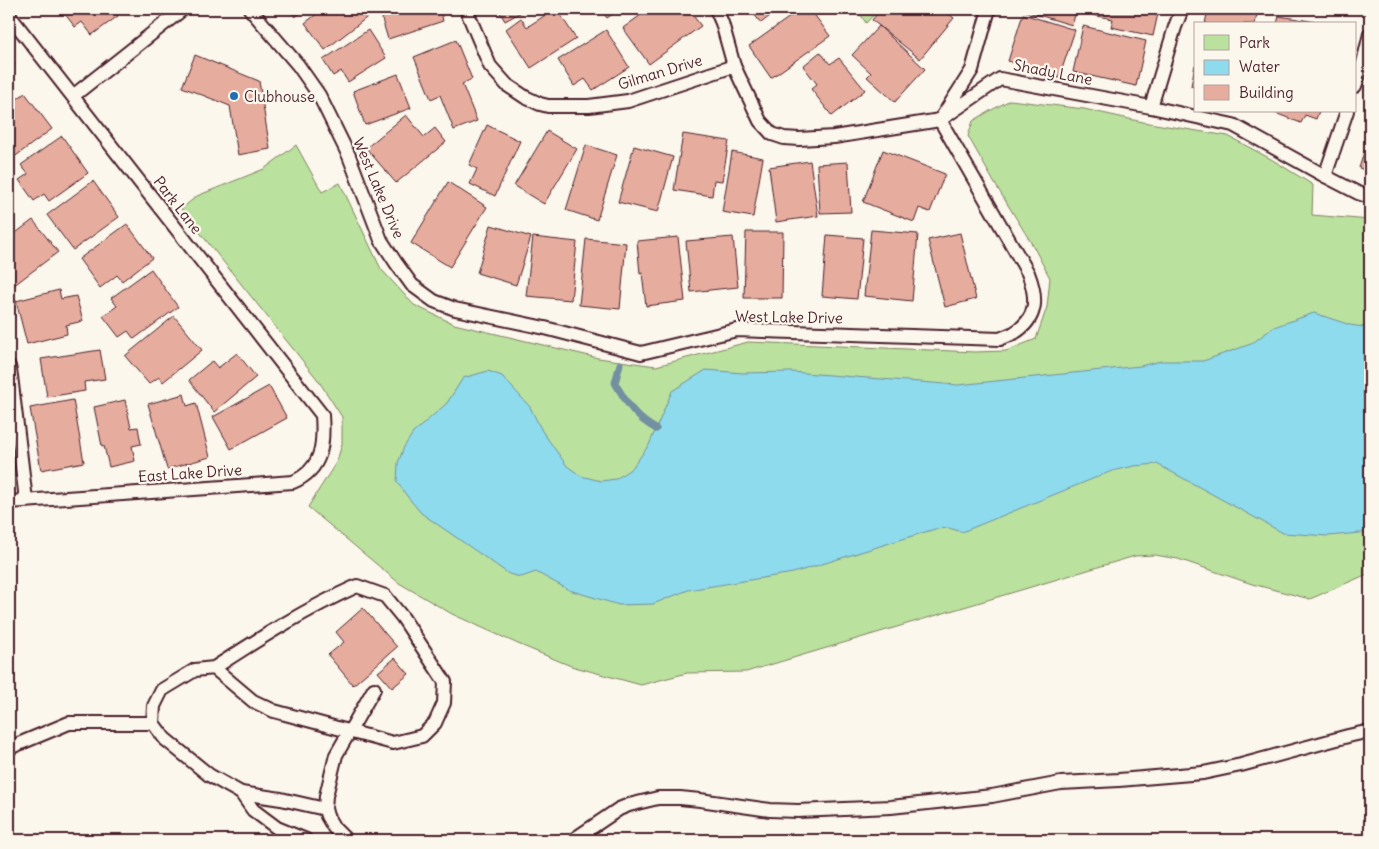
<svg xmlns="http://www.w3.org/2000/svg" width="1379" height="849" font-family="Delius,sans-serif">
<rect width="100%" height="100%" fill="#fbf7ec"/>
<filter id="ink" filterUnits="userSpaceOnUse"><feTurbulence type="fractalNoise" baseFrequency=".02" numOctaves="2"/><feDisplacementMap in="SourceGraphic" scale="10" xChannelSelector="R" yChannelSelector="G"/><feConvolveMatrix kernelMatrix="1 2 1 2 8 2 1 2 1" color-interpolation-filters="sRGB"/></filter>
<g filter="url(#ink)">
<g fill="#bae19d" stroke="#828064">
<polygon points="857,9 879,9 866,23"/>
<polygon points="1010,100 1084,109 1143,122 1228,136 1271,159 1313,185 1312,215 1370,220 1370,573 1310,599 1252,584 1178,559 1155,555 1135,556 746,672 687,673 641,685 571,666 518,644 452,614 399,583 308,507 337,461 342,444 342,417 318,380 181,209 197,196 264,169 296,145 322,192 340,183 381,269 414,305 454,324 598,358 656,366 748,342 975,352 1006,351 1036,339 1047,307 1050,278 1032,244 995,184 968,136 973,121 988,112"/>
</g>
<polygon fill="#8edbee" stroke="#7390a0" points="1314,313 1350,325 1370,328 1370,532 1328,536 1283,533 1157,464 1134,466 1112,471 962,532 949,528 935,529 793,573 688,590 653,604 619,605 569,590 536,572 521,577 509,574 421,513 407,496 397,482 398,463 404,447 413,433 447,403 463,378 488,371 502,376 530,407 542,431 567,466 581,476 601,481 616,479 632,468 649,445 672,391 706,370 743,373 791,372 958,385 1140,366 1161,361 1203,361 1251,344 1274,327"/>
<g fill="none" stroke-linecap="round" stroke-linejoin="round">
<path stroke="#7390a0" stroke-width="7" d="M620,364L615,383C627,403 634,417 656,429"/>
</g>
<g fill="#e6ad9e" stroke="#4a1f2b">
<polygon points="61,9 113,9 118,16 92,35 82,22 75,27"/>
<polygon points="289,9 306,9 295,17"/>
<polygon points="323,9 366,9 370,15 325,50 305,23"/>
<polygon points="394,9 440,9 443,21 388,39 380,13"/>
<polygon points="498,9 527,9 505,21"/>
<polygon points="555,9 557,9 576,39 531,68 506,29 521,18 527,27"/>
<polygon points="600,9 620,9 607,18"/>
<polygon points="649,9 688,9 701,26 649,64 623,28"/>
<polygon points="750,9 779,9 761,23"/>
<polygon points="801,9 810,9 830,36 771,78 749,46"/>
<polygon points="881,9 943,9 954,18 920,59 872,20"/>
<polygon points="1018,9 1077,9 1072,25"/>
<polygon points="1093,9 1159,9 1153,36 1111,27 1113,19 1092,15"/>
<polygon points="1208,9 1235,9 1257,14 1255,24 1205,24"/>
<polygon points="1337,9 1353,9 1352,12"/>
<polygon points="1023,14 1075,30 1059,78 1008,61"/>
<polygon points="1279,16 1329,24 1277,24"/>
<polygon points="879,26 925,69 895,102 867,77 871,73 852,55"/>
<polygon points="1083,26 1146,41 1136,86 1073,72"/>
<polygon points="368,30 386,58 348,82 341,71 333,76 323,60"/>
<polygon points="606,30 629,67 593,90 585,79 574,86 558,60"/>
<polygon points="456,40 472,79 462,84 477,121 454,130 440,95 431,99 414,57"/>
<polygon points="820,52 830,64 839,58 865,90 832,116 811,89 817,84 803,66"/>
<polygon points="195,55 259,81 270,149 238,155 230,106 182,87"/>
<polygon points="9,56 15,65 9,70"/>
<polygon points="1195,65 1195,87 1191,86"/>
<polygon points="398,74 411,108 365,125 353,91"/>
<polygon points="25,93 52,129 9,161 9,105"/>
<polygon points="1270,111 1319,111 1316,119 1305,115 1301,123"/>
<polygon points="406,115 424,137 435,128 446,142 396,183 366,148"/>
<polygon points="1370,116 1370,129 1366,128"/>
<polygon points="487,125 520,141 495,196 470,184 477,169 469,165"/>
<polygon points="547,131 577,149 544,204 514,186"/>
<polygon points="683,134 729,141 722,181 714,180 712,196 674,190"/>
<polygon points="1370,134 1370,172 1359,168"/>
<polygon points="62,136 88,173 49,201 44,194 34,201 19,180 28,174 21,165"/>
<polygon points="586,145 617,155 597,220 566,210"/>
<polygon points="634,146 673,157 658,212 618,202"/>
<polygon points="883,150 945,174 930,212 919,208 914,222 863,202"/>
<polygon points="732,152 763,158 753,217 722,212"/>
<polygon points="810,161 818,216 776,222 769,167"/>
<polygon points="848,162 851,212 820,213 817,164"/>
<polygon points="93,181 119,217 73,250 47,215"/>
<polygon points="448,182 487,207 450,267 411,243"/>
<polygon points="9,197 15,205 9,209"/>
<polygon points="33,220 58,252 9,289 9,238"/>
<polygon points="127,224 152,258 122,281 117,275 100,288 79,259"/>
<polygon points="491,225 531,237 516,285 477,273"/>
<polygon points="871,230 918,234 912,301 864,296"/>
<polygon points="746,232 783,232 782,298 744,298"/>
<polygon points="960,233 976,299 945,307 928,240"/>
<polygon points="827,235 863,238 857,299 822,296"/>
<polygon points="533,237 577,242 571,300 526,296"/>
<polygon points="678,237 685,301 646,306 642,273 640,274 637,241"/>
<polygon points="733,237 738,287 691,292 686,241"/>
<polygon points="586,239 626,243 620,309 579,305"/>
<polygon points="151,269 178,307 134,339 128,331 119,337 103,316 117,306 111,298"/>
<polygon points="59,290 61,299 76,296 83,321 66,325 67,334 27,344 16,301"/>
<polygon points="174,316 202,350 163,382 159,377 149,384 125,356"/>
<polygon points="100,350 105,379 84,382 85,391 47,397 41,359"/>
<polygon points="237,353 256,377 214,412 189,380 212,361 218,368"/>
<polygon points="269,386 287,418 231,449 213,417"/>
<polygon points="184,394 187,406 196,403 210,457 167,469 148,404"/>
<polygon points="73,400 84,462 41,470 30,408"/>
<polygon points="125,400 131,428 138,427 141,444 132,446 135,461 109,467 104,446 102,446 94,407"/>
<polygon points="363,608 397,647 353,685 328,655 344,642 336,632"/>
<polygon points="395,658 409,674 392,688 378,672"/>
</g>
<g fill="none" stroke-linecap="round" stroke-linejoin="round">
<defs>
<g id="service">
<path d="M250,9L298,65L319,95L349,156L381,240L396,263L412,285L434,301L455,309L545,328L641,353L737,330L1000,339C1004,337 1010,335 1014,333C1039,318 1037,296 1028,273L940,120L972,70L989,9"/>
<polyline points="466,9 490,66 507,85 525,97 540,104 548,106 589,106 628,101 734,66"/>
<polyline points="716,9 722,23 734,66 760,121 772,134 784,138 799,139 834,137 940,120 1000,79 1151,107 1233,125 1325,176 1358,193 1370,197"/>
<path d="M9,15L322,415C324,443 323,469 293,482L9,502"/>
<polyline points="1355,86 1363,63 1370,34"/>
<polyline points="73,96 183,9"/>
<polyline points="1151,107 1175,27 1182,9"/>
<polyline points="1325,176 1347,111"/>
<polyline points="9,366 11,376 26,500"/>
<path d="M214,668C260,638 306,609 357,586L385,596L403,618L445,682L444,703L435,723L422,736L393,743L274,711L253,701L214,668L195,670L162,690L154,706L153,723L165,739L209,775L241,793L281,799L325,809"/>
<polyline points="9,748 69,723 153,723"/>
<polyline points="241,793 253,810 277,828 306,840"/>
<polyline points="346,840 334,828 327,816 325,809 326,796 336,755 374,689"/>
<polyline points="573,840 619,809 629,805 658,798 680,798 700,800 770,810 798,811 891,807 992,796 1061,783 1119,780 1203,773 1241,765 1348,736 1370,731"/>
</g>
</defs>
<use href="#service" stroke="#4a1f2b" stroke-width="16"/>
<use href="#service" stroke="#fbf7ec" stroke-width="12"/>
</g>
</g>
<circle fill="#1f6fb2" stroke="#fbf7ec" stroke-width="2" cx="234" cy="96" r="5"/>
<g text-anchor="middle" dominant-baseline="central" stroke-width="4.5" stroke-linejoin="round" paint-order="stroke">
<g font-size="15" fill="#4a1f2b" stroke="#fbf7ec">
<text transform="translate(660 72) rotate(-17)">Gilman Drive</text>
<text transform="translate(1053 72) rotate(11)">Shady Lane</text>
<text transform="translate(379 188) rotate(67)">West Lake Drive</text>
<text transform="translate(178 205) rotate(52)">Park Lane</text>
<text transform="translate(789 317) rotate(1)">West Lake Drive</text>
<text transform="translate(190 473) rotate(-4)">East Lake Drive</text>
</g>
<g font-size="15" fill="#4a1f2b" stroke="#fbf7ec" text-anchor="start">
<text x="244" y="96">Clubhouse</text>
</g>
</g>
<rect width="1379" height="849" fill="none" stroke="#fbf7ec" stroke-width="30"/>
<rect x="15" y="15" width="1349" height="819" fill="none" stroke="#4a1f2b" stroke-width="2" filter="url(#ink)"/>
<rect x="1194" y="22" width="162" height="90" fill="#fbf7ec" stroke="#b4a19f"/>
<rect x="1204" y="35" width="25" height="15" fill="#bae19d" stroke="#b4a19f"/>
<text x="1239" y="48" font-size="15" fill="#4a1f2b">Park</text>
<rect x="1204" y="60" width="25" height="15" fill="#8edbee" stroke="#b4a19f"/>
<text x="1239" y="72" font-size="15" fill="#4a1f2b">Water</text>
<rect x="1204" y="85" width="25" height="15" fill="#e6ad9e" stroke="#b4a19f"/>
<text x="1239" y="98" font-size="15" fill="#4a1f2b">Building</text>
</svg>
